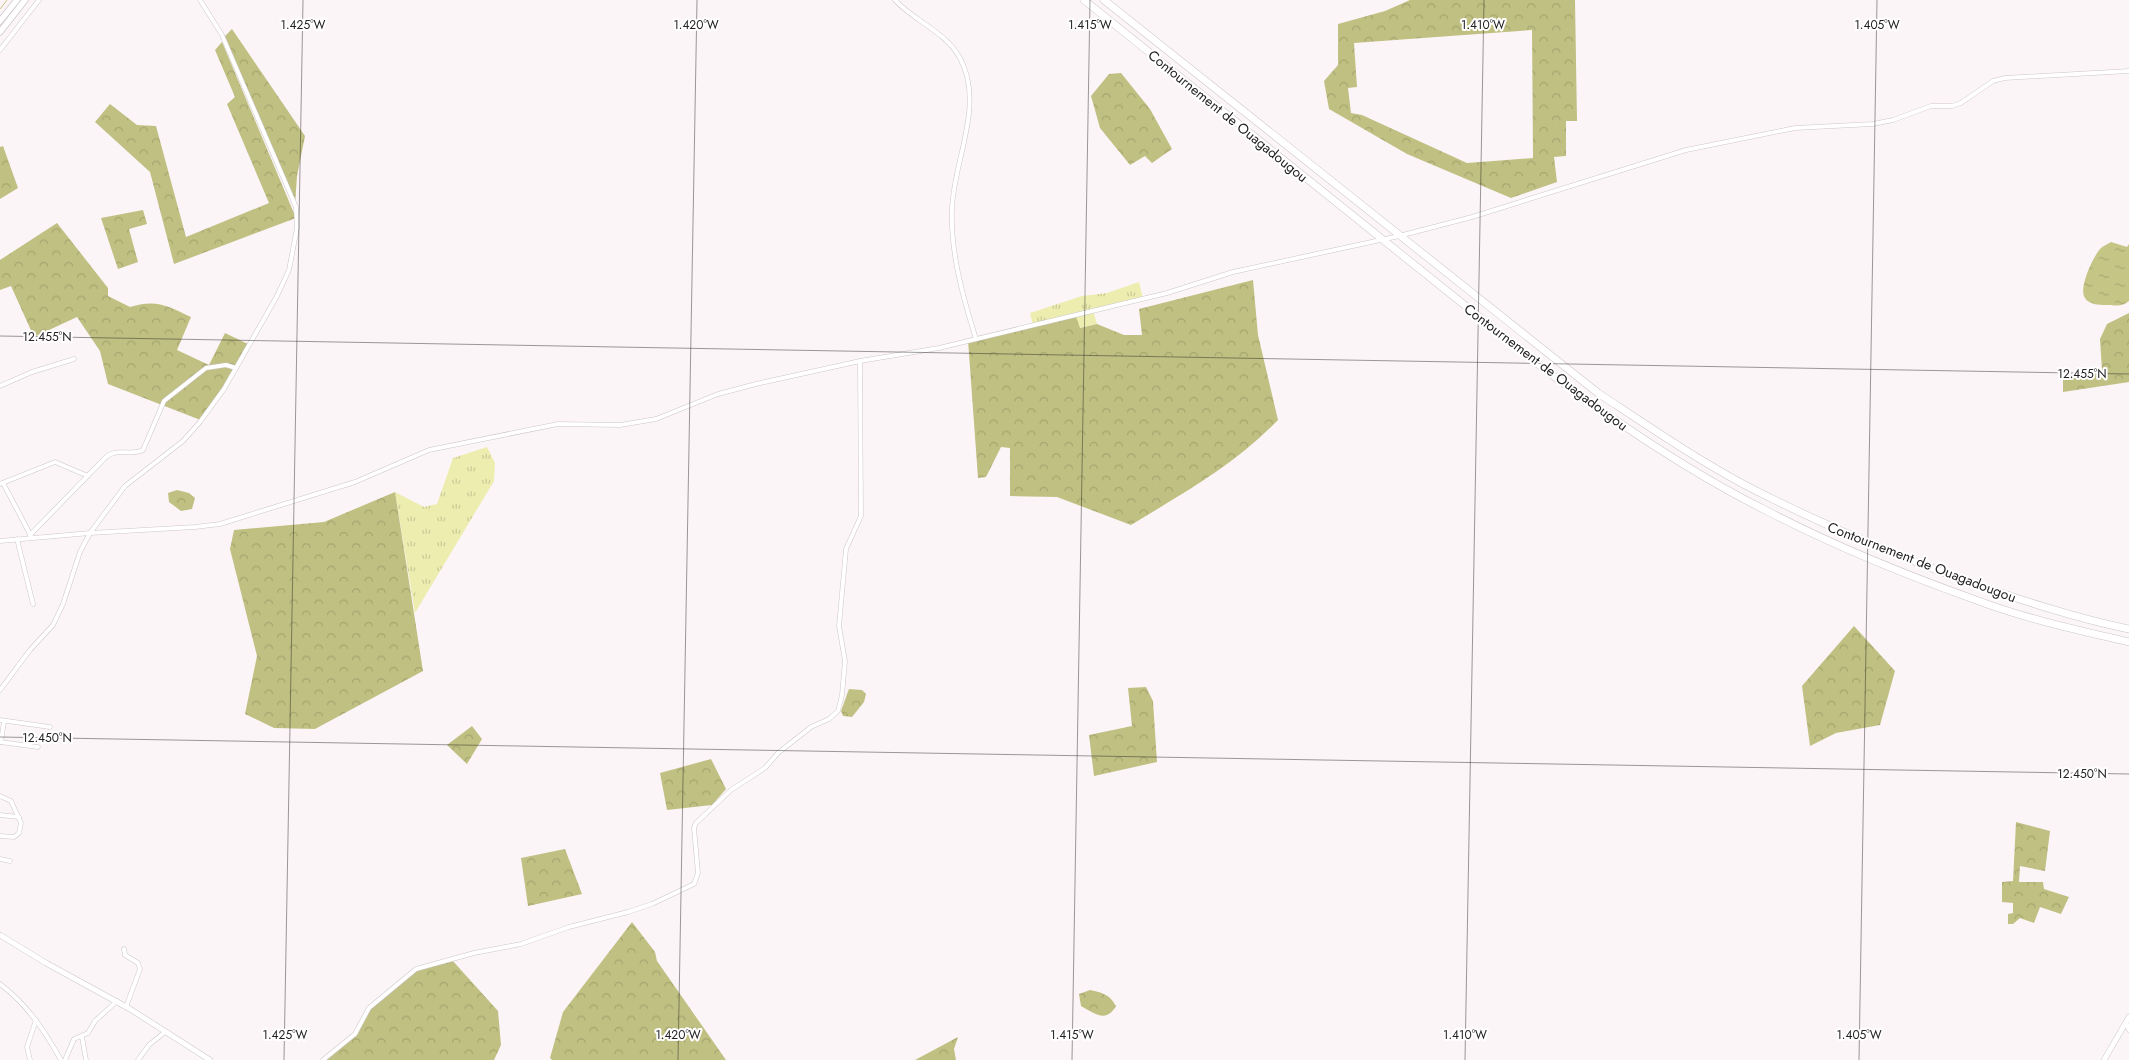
<svg xmlns="http://www.w3.org/2000/svg" width="2129" height="1060" font-family="Jost,sans-serif">
<defs>
<pattern id="grass-tufts" width="24" height="20" patternUnits="userSpaceOnUse" patternTransform="scale(1.25)"><rect width="24" height="20" fill="#ededb0"/><path d="M3 7l-1-3M5 7V3M7 7l1-3M15 17l-1-3M17 17v-4M19 17l1-3" fill="none" stroke="#cbcb97"/></pattern>
<pattern id="forest-crowns" width="20" height="18" patternUnits="userSpaceOnUse" patternTransform="scale(1.25)"><rect width="20" height="18" fill="#c0c082"/><path d="M2 6a3 3 0 1 1 6 0M12 15a3 3 0 1 1 6 0" fill="none" stroke="#a5a570"/></pattern>
<pattern id="water-ripples" width="26" height="14" patternUnits="userSpaceOnUse" patternTransform="scale(1.25)"><rect width="26" height="14" fill="#c5c586"/><path d="M2 4q2-2 4 0t4 0M15 11q2-2 4 0t4 0" fill="none" stroke="#a9a973"/></pattern>
</defs>
<rect width="100%" height="100%" fill="#fcf5f8"/>
<g fill="url(#grass-tufts)">
<polygon points="1139,282 1143,298 1093,310 1097,324 1079,328 1033,325 1030,313 1082,296 1107,293"/>
<polygon points="487,447 495,463 494,481 415,613 395,492 424,507 437,504 453,458"/>
</g>
<g fill="url(#forest-crowns)" fill-rule="evenodd">
<path d="M1410,0H1575L1577,121H1566V156L1554,157L1557,182L1511,198L1407,154L1329,109L1324,81L1338,65V24L1385,11ZM1532,30L1533,158L1467,163L1362,115L1351,113L1348,88L1357,87L1354,43Z"/>
<polygon points="232,29 305,136 297,176 295,205 223,38"/>
<polygon points="222,42 296,218 174,264 150,172 95,122 110,104 137,125 156,126 186,237 269,203 227,104 235,97 215,50"/>
<polygon points="1121,73 1150,109 1172,149 1152,163 1145,156 1130,165 1100,128 1091,96 1109,74"/>
<polygon points="3,146 18,188 0,199 0,147"/>
<polygon points="143,210 147,224 129,229 138,262 118,269 101,218"/>
<path d="M57,223L108,288V296L130,307C157,299 167,306 191,317L177,350L209,365L225,333L250,345L223,394L203,421L108,384L100,351L77,317L34,337L11,286L0,290V260Z"/>
<path d="M1253,280L1258,335L1278,420C1236,464 1182,494 1131,525L1057,497L1010,496V448L1001,447L986,477L978,478L968,340L1075,314L1080,328L1097,324L1124,335H1142L1139,309Z"/>
<polygon points="2129,313 2129,382 2063,392 2063,377 2102,370 2100,339 2107,324"/>
<polygon points="177,490 189,493 195,498 192,509 181,511 169,502 168,493"/>
<polygon points="395,492 423,671 315,729 274,728 245,714 257,656 230,549 234,530 324,522"/>
<polygon points="1854,626 1895,671 1880,725 1836,733 1810,746 1802,686"/>
<polygon points="1146,687 1153,701 1157,762 1094,776 1089,735 1132,726 1128,688"/>
<polygon points="849,689 862,690 866,694 864,702 852,717 843,716 841,711"/>
<polygon points="472,726 482,739 467,764 447,745"/>
<polygon points="711,759 726,789 712,805 667,810 660,773"/>
<polygon points="2016,822 2050,831 2045,871 2020,866 2019,882 2043,882 2044,889 2069,897 2061,914 2040,907 2034,923 2020,918 2013,924 2008,924 2008,914 2013,913 2013,903 2002,902 2002,882 2013,881"/>
<polygon points="565,849 582,894 528,906 521,858"/>
<polygon points="632,922 655,952 657,961 726,1060 552,1060 550,1058 563,1012"/>
<polygon points="452,960 498,1011 501,1045 494,1060 325,1060 356,1034 370,1008 388,995 407,975 416,970"/>
<path d="M1090,990C1103,993 1109,994 1116,1006C1106,1023 1095,1014 1081,1006L1079,994Z"/>
<polygon points="958,1037 954,1049 956,1060 915,1060"/>
</g>
<path fill="url(#water-ripples)" d="M2111,242L2127,247L2129,244V301C2123,306 2118,306 2111,305C2103,305 2090,306 2085,298C2078,289 2093,256 2101,248C2103,246 2108,244 2111,242Z"/>
<g fill="none" stroke-linecap="round" stroke-linejoin="round">
<polyline stroke="#c5c586" stroke-width="1" points="0,9 7,0"/>
<defs>
<g id="street">
<path d="M895,0C915,22 945,31 960,58C985,105 954,159 952,208C950,251 963,298 976,339"/>
<polyline points="0,50 39,0"/>
<polyline points="0,386 32,372 74,359"/>
<polyline points="3,483 31,536"/>
<polyline points="0,484 55,462 88,476"/>
<path d="M30,535L107,456C119,448 131,456 143,450L164,401L206,368L226,365L236,368"/>
<polyline points="17,539 33,604"/>
<polyline points="0,541 90,533 195,527 220,524 355,482 429,450 558,424 620,425 656,419 718,394 756,384 860,361 939,348 1167,293 1233,272 1399,236 1472,217 1686,150 1795,128 1873,124 1893,120 1931,106 1952,106 1961,103 1993,81 2005,78 2129,71"/>
<polyline points="0,690 30,650 53,625 63,604 80,552 90,533 125,486 183,441 200,422 224,389 277,296 289,270 297,228 296,207 222,35 200,0"/>
<polyline points="0,720 50,727"/>
<polyline points="0,742 38,747"/>
<polyline points="1,742 4,721"/>
<polyline points="0,796 11,801 21,823 19,833 14,837 0,836"/>
<polyline points="0,815 19,817"/>
<polyline points="0,859 10,861"/>
<polyline points="124,949 125,955 138,963 140,969 126,1007"/>
<path d="M0,984C27,1004 44,1030 61,1060"/>
<polyline points="2126,1022 2129,1030"/>
<polyline points="82,1037 86,1060"/>
<polyline points="30,1060 27,1047 36,1020"/>
<polyline points="65,1060 74,1039 88,1033 95,1021 117,1001"/>
<polyline points="138,1060 149,1045 165,1032"/>
<polyline points="323,1060 355,1034 369,1008 416,969 474,953 521,944 569,927 628,912 652,904 694,884 698,873 694,828 696,823 731,790 765,768 778,753 811,727 829,719 838,711 842,695 845,661 839,626 846,549 861,516 860,361"/>
</g>
<g id="secondary">
<polyline points="0,935 46,963 130,1009 210,1060"/>
<polyline points="2104,1060 2129,1017"/>
</g>
<g id="primary">
<polyline points="0,21 17,0"/>
<polyline points="0,32 25,0"/>
</g>
<g id="highway">
<path d="M1084,0L1548,372C1619,424 1692,474 1771,513C1837,547 1906,575 1976,600C2026,619 2078,630 2129,642"/>
<path d="M1104,0L1598,393C1645,424 1693,457 1743,484C1816,522 1892,554 1969,582C2021,600 2075,618 2129,629"/>
</g>
</defs>
<use href="#street" stroke="#cdc6c9" stroke-width="5"/>
<use href="#secondary" stroke="#cdc6c9" stroke-width="6"/>
<use href="#primary" stroke="#cdc6c9" stroke-width="7"/>
<use href="#highway" stroke="#cdc6c9" stroke-width="8"/>
<use href="#street" stroke="#fff" stroke-width="4"/>
<use href="#secondary" stroke="#fff" stroke-width="5"/>
<use href="#primary" stroke="#fff" stroke-width="5.5"/>
<use href="#highway" stroke="#fff" stroke-width="7"/>
</g>
<path fill="none" stroke="#232122" stroke-width="1" stroke-opacity="0.45" d="M0,336L2129,374M0,737L2129,774M284,1060L303,0M678,1060L697,0M1072,1060L1090,0M1465,1060L1484,0M1859,1060L1877,0"/>
<g text-anchor="middle" dominant-baseline="central" stroke-width="4" stroke-linejoin="round" paint-order="stroke">
<g font-size="14" fill="#232122" stroke="#fff">
<text transform="translate(1228 116) rotate(39)">Contournement de Ouagadougou</text>
<text transform="translate(1546 367) rotate(37)">Contournement de Ouagadougou</text>
<text transform="translate(1922 562) rotate(21)">Contournement de Ouagadougou</text>
</g>
</g>
<g font-size="12" text-anchor="middle" fill="#232122" stroke="#fff" stroke-width="4" stroke-linejoin="round" paint-order="stroke">
<text x="303" y="29">1.425°W</text>
<text x="696" y="29">1.420°W</text>
<text x="1090" y="29">1.415°W</text>
<text x="1483" y="29">1.410°W</text>
<text x="1877" y="29">1.405°W</text>
<text x="47" y="341">12.455°N</text>
<text x="2082" y="378">12.455°N</text>
<text x="47" y="742">12.450°N</text>
<text x="2082" y="778">12.450°N</text>
<text x="285" y="1039">1.425°W</text>
<text x="678" y="1039">1.420°W</text>
<text x="1072" y="1039">1.415°W</text>
<text x="1465" y="1039">1.410°W</text>
<text x="1859" y="1039">1.405°W</text>
</g>
</svg>
